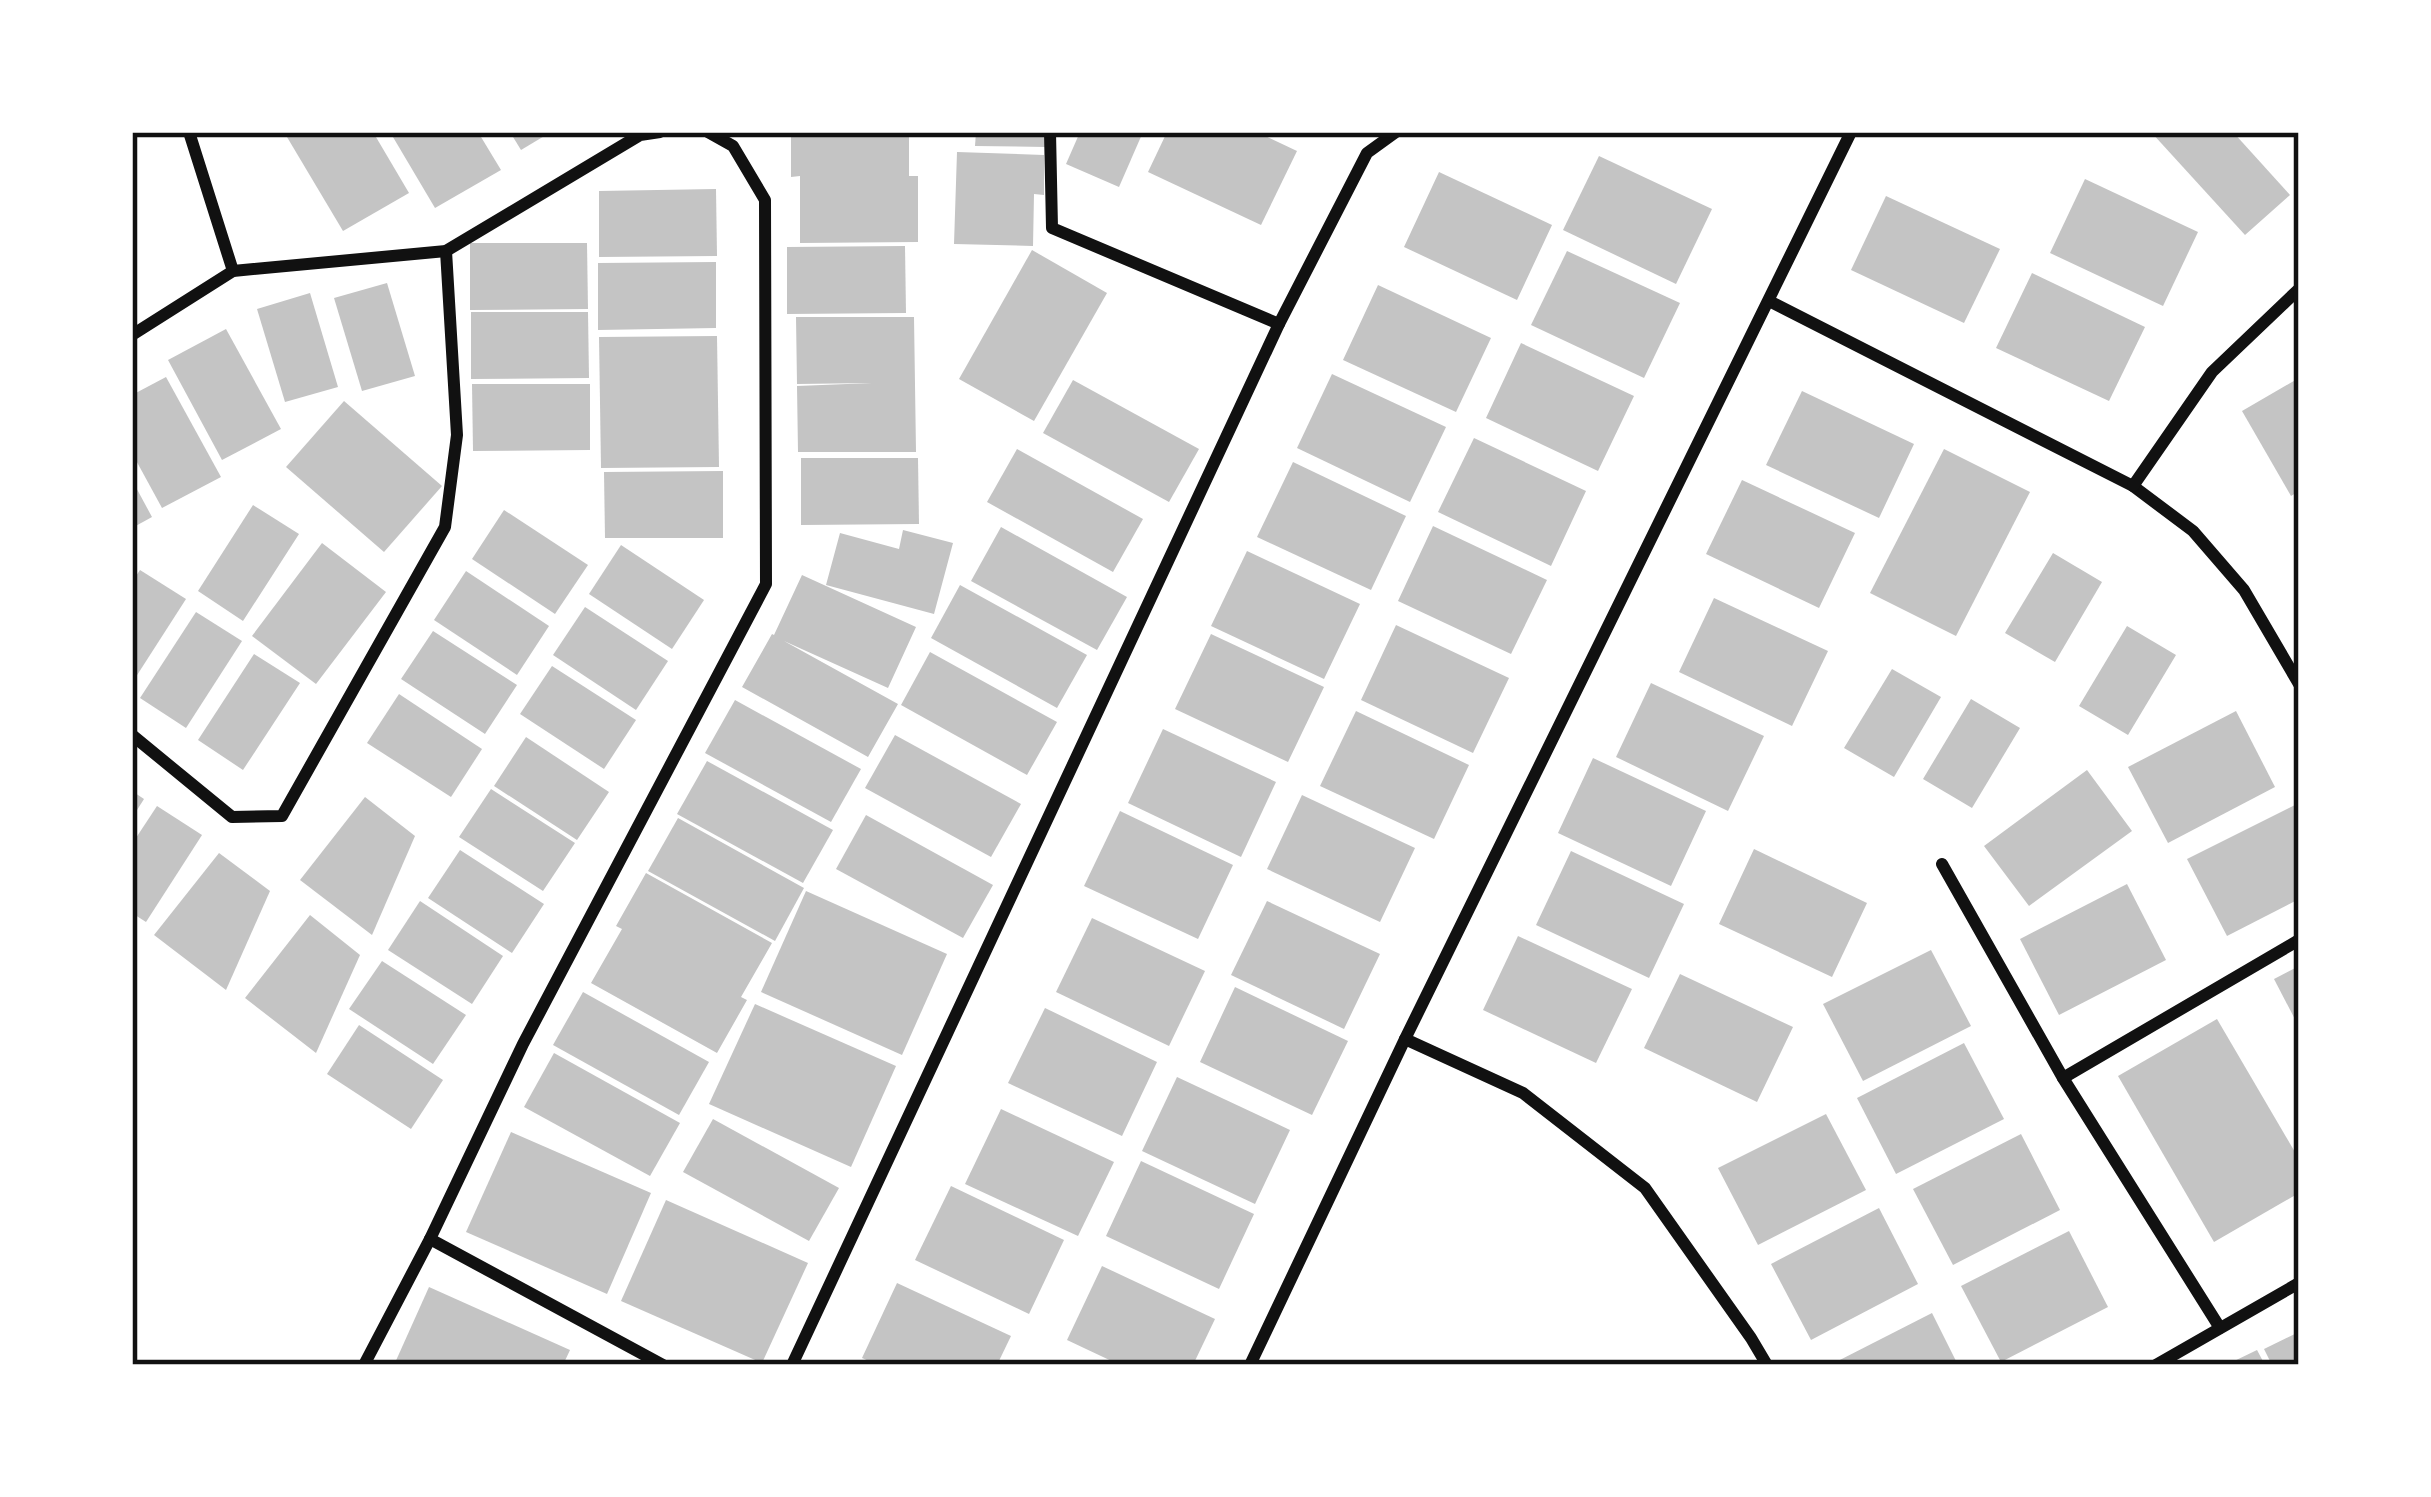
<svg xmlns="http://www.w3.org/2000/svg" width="2431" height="1497" font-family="Signika,sans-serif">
<rect width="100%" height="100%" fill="#fff"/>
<g fill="#c4c4c4">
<polygon points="284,132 373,132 409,193 343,231"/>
<polygon points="390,132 478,132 501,170 435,208"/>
<polygon points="510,132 551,132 521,150"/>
<polygon points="791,132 909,132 909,176 918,176 918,242 800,243 800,176 791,177"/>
<polygon points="976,132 1047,132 1046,147 975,146"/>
<polygon points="1080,132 1143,132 1119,187 1066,164"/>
<polygon points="1167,132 1257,132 1297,151 1261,225 1148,172"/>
<polygon points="2151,132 2233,132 2290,195 2245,235"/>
<polygon points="957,152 1044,155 1044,195 1034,194 1033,246 954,244"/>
<polygon points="1599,156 1712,209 1676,284 1563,230"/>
<polygon points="1439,172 1552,225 1517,300 1404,247"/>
<polygon points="2085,179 2198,232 2163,306 2050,253"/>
<polygon points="716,189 717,256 599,257 599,191"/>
<polygon points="1886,196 2000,249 1964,323 1851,270"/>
<polygon points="470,243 587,243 588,309 470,310"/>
<polygon points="905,246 906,313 787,314 787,247"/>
<polygon points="1032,250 1107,293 1034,421 959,379"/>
<polygon points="1567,251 1680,303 1644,378 1531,325"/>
<polygon points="716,262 716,328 598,330 598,263"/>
<polygon points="2032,273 2145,327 2109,401 1996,348"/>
<polygon points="387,283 415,376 362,391 334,298"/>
<polygon points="1378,285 1491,338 1456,412 1343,360"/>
<polygon points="310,293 338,387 285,402 257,309"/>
<polygon points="471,312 588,312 589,378 471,379"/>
<polygon points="796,317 914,317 916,452 798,452 797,386 872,383 797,384"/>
<polygon points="226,329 281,429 222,460 168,360"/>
<polygon points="717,336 719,467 601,468 599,337"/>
<polygon points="1521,343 1634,396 1598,471 1486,418"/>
<polygon points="1332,374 1446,427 1410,502 1297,448"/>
<polygon points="166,377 221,477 162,508 132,453 132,395"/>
<polygon points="2299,378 2299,491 2291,496 2242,411"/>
<polygon points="1073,380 1199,449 1169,502 1043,433"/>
<polygon points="472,384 590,384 590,450 473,451"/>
<polygon points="1802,391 1914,444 1879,518 1766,465"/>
<polygon points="344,401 442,486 384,552 286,467"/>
<polygon points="1474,438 1586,491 1551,566 1438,512"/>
<polygon points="1017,449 1143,519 1113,572 987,502"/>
<polygon points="1944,449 2030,492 1956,636 1870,593"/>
<polygon points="801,458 918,458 919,524 801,525"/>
<polygon points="1293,462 1406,516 1371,590 1257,537"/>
<polygon points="723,471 723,538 605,538 604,472"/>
<polygon points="132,480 152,517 132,528"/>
<polygon points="1742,480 1855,533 1819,608 1706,554"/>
<polygon points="253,505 299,534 243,621 198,591"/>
<polygon points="504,510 588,565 555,614 472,559"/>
<polygon points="1433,526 1547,580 1511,654 1398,601"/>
<polygon points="1001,527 1127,597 1097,650 971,581"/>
<polygon points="903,530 953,543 934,614 826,585 840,533 899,549"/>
<polygon points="322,543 386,592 316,684 252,636"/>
<polygon points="621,545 704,600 672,649 589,594"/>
<polygon points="1247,551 1360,604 1324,679 1211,626"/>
<polygon points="2053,553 2102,582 2055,662 2005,633"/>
<polygon points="140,570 186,599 132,683 132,582"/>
<polygon points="466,571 549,626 517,675 434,620"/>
<polygon points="802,575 916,627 888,688 784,641 898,704 868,757 742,687 772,634 774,635"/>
<polygon points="960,585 1087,655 1057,708 931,638"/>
<polygon points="1714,598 1828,651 1792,726 1679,672"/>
<polygon points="585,607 668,661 636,710 553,655"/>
<polygon points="196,612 242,641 186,728 140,698"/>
<polygon points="1396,625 1509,678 1473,753 1361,700"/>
<polygon points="2127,626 2176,655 2128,735 2079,706"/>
<polygon points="433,631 517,685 485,734 401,679"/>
<polygon points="1211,634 1324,687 1288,762 1175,709"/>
<polygon points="930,652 1057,722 1027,775 901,705"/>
<polygon points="254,654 300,683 243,770 198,740"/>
<polygon points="552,666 636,720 604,769 520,714"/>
<polygon points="1892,669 1941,697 1894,777 1844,748"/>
<polygon points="1651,683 1764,736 1728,811 1616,757"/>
<polygon points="399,694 482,749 451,797 367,743"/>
<polygon points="1971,699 2020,728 1972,808 1923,779"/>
<polygon points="735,700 861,769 831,822 705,753"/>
<polygon points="1356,711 1469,765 1434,839 1320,786"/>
<polygon points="2236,711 2275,787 2168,843 2128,767"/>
<polygon points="1163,729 1276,782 1241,857 1128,803"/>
<polygon points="895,735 1021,804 991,857 865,788"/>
<polygon points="526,737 609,792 577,840 494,786"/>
<polygon points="1593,758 1706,811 1671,886 1558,833"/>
<polygon points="707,761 833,830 803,883 677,814"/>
<polygon points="2087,770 2132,831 2029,906 1984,846"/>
<polygon points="491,789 575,843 543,891 459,837"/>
<polygon points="132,791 144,799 132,818"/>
<polygon points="1302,795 1415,848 1380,922 1267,869"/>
<polygon points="365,797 415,836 372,935 300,880"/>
<polygon points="2295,805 2299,813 2299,899 2227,936 2187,859"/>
<polygon points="157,806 202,835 146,922 132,913 132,844"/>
<polygon points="1120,811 1233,865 1198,939 1084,886"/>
<polygon points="866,815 993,885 963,938 836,869"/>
<polygon points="678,818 804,888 775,941 648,871"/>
<polygon points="1754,849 1867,903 1832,977 1719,924"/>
<polygon points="460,850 544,904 512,953 428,898"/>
<polygon points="1571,851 1684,904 1649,978 1536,925"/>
<polygon points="219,853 270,891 226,990 154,935"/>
<polygon points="646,873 772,943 741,997 747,1000 717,1053 591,983 622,929 616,926"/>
<polygon points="2127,884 2166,960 2059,1015 2020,939"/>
<polygon points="806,891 947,954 902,1055 761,992"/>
<polygon points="420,901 503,956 472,1004 388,950"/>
<polygon points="1267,901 1380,954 1344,1029 1231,975"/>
<polygon points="310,915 360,955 316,1053 245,998"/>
<polygon points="1092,918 1205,971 1169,1046 1056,992"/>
<polygon points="1518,936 1632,989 1596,1063 1483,1010"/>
<polygon points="1931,950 1971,1026 1863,1081 1823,1004"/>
<polygon points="382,961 466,1015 433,1064 349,1009"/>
<polygon points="2299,966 2299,1027 2274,979"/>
<polygon points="1680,974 1793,1027 1757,1102 1644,1048"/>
<polygon points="1235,987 1348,1041 1312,1115 1200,1062"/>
<polygon points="583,992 709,1062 679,1115 553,1045"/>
<polygon points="755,1004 896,1066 851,1167 709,1104"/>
<polygon points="1045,1008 1157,1062 1122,1136 1008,1083"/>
<polygon points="2217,1019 2299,1159 2299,1193 2214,1242 2118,1076"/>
<polygon points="359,1025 443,1080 411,1129 327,1074"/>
<polygon points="1964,1043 2004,1119 1896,1174 1857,1098"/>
<polygon points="554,1053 680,1123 650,1176 524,1107"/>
<polygon points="1177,1077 1290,1130 1255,1204 1142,1151"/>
<polygon points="1001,1109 1114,1162 1078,1236 965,1184"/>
<polygon points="1826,1114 1866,1190 1758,1245 1718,1168"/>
<polygon points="713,1119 839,1188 809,1241 683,1172"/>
<polygon points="511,1132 651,1193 607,1294 466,1232"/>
<polygon points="2021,1134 2060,1210 1953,1265 1913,1189"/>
<polygon points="1141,1161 1254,1214 1219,1289 1106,1236"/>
<polygon points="951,1186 1064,1240 1029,1314 915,1260"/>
<polygon points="666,1200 808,1263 762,1363 621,1301"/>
<polygon points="1879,1208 1918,1284 1811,1340 1771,1264"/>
<polygon points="2069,1231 2108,1307 2001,1362 1961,1286"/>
<polygon points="1102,1266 1215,1319 1193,1365 1120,1365 1067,1340"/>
<polygon points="897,1283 1011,1336 997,1365 878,1365 862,1358"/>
<polygon points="429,1287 570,1350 563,1365 394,1365"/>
<polygon points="1932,1313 1958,1365 1830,1365"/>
<polygon points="2299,1332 2299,1365 2272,1365 2264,1349"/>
<polygon points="2257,1350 2265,1365 2226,1365"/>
</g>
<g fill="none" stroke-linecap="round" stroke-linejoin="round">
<g stroke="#111" stroke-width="12">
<polyline points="189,132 233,271"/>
<polyline points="1050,132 1052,228 1279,324"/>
<polyline points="1769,301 2133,486 2193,531 2244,590 2299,684"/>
<polyline points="132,335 233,271 446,251 640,135 660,132"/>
<polyline points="2133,486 2212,372 2299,289"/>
<polyline points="132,735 232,817 282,816 445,527 457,435 446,251"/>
<polyline points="1942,864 2063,1078 2220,1328"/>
<polyline points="1405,1039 1523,1093 1645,1188 1751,1338 1767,1365"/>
<polyline points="2063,1078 2299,940"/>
<polyline points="430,1239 663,1365"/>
<polyline points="364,1365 430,1239 523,1044 766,584 765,200 733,146 708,132"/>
<polyline points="792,1365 1279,324 1367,153 1396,132"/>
<polyline points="1250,1365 1405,1039 1851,132"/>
<polyline points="2156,1365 2299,1283"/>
</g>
</g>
<rect width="2431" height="1497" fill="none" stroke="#ffffff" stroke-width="270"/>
<rect x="135" y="135" width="2161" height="1227" fill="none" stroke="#111" stroke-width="4.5"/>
</svg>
